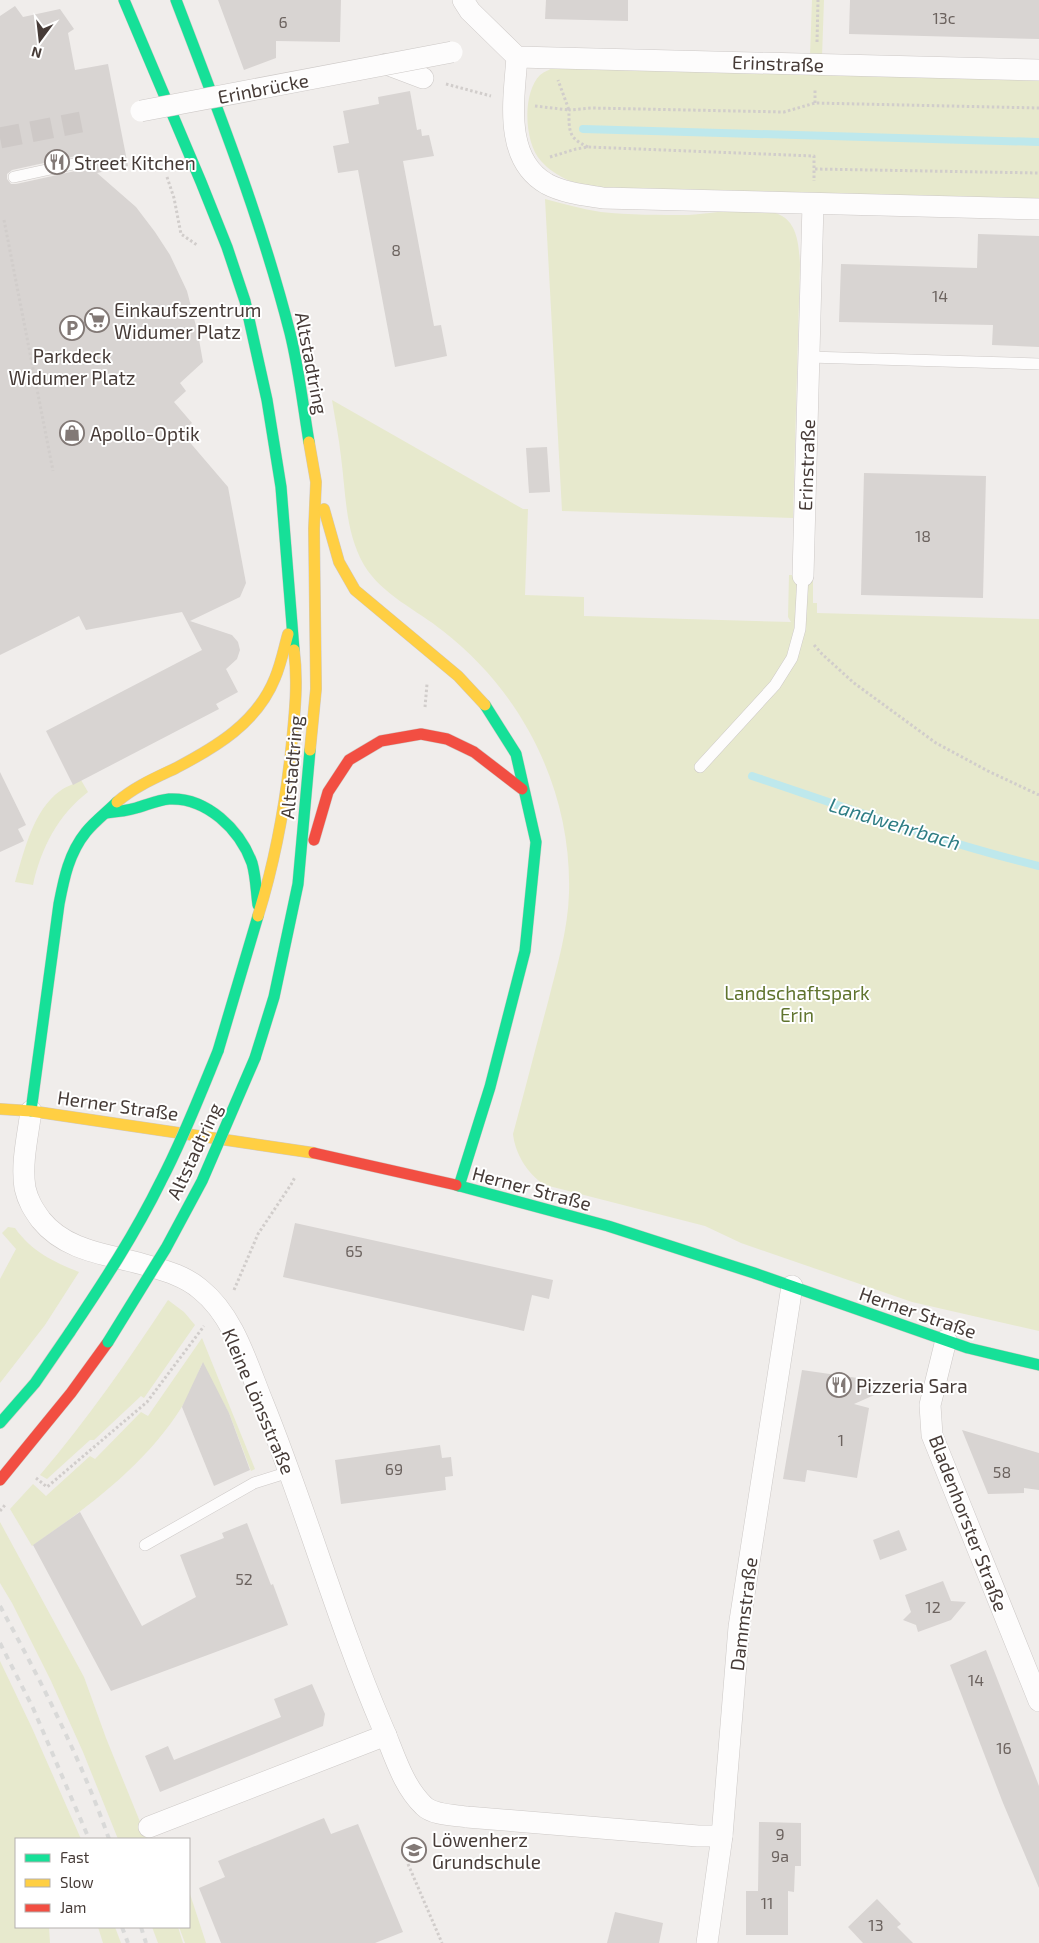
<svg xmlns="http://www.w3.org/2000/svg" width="1039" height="1943" font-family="'Exo 2',sans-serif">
<rect width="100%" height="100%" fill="#f0edeb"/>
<g fill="#e7e9cd">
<polygon points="812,0 824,0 822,57 810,56"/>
<path d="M557,66L1039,78V202L598,190C577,184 556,178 541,161C524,143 522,93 540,75C545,71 551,69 557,66Z"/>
<path d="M545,199C564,204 582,209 601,212C628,215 661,215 688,215C715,214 758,202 782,216C798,225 799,248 800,264L793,518L562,511Z"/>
<path d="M332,400L523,509H528L525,595L584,597V616L791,622L788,617L789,575H813V603H817V613L1039,619V1331L912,1302L741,1243L705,1226L545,1185C527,1174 515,1153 513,1134C525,1090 536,1046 548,1002C557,966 568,930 569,893C572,791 523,693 443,631C417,610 382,595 364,565C345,532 346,494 341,457C339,438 335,419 332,400Z"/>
<path d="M81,780L88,792C58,815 41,848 33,885L15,882C24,852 33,810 60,791C66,786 75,784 81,780Z"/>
<path d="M8,1227L15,1228C31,1251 54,1262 79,1272L45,1325L0,1383V1279L16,1249L2,1233Z"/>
<path d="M168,1300L184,1312L195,1325L144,1398L141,1396L94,1440H90L47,1479L40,1475C87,1420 128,1361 168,1300Z"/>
<path d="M202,1338L255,1469L251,1471L229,1413L202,1364C196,1377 191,1393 183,1405C146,1465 88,1507 32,1546L10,1509L33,1484L46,1496L90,1456L95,1459L141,1412L148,1416Z"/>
<polygon points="0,1522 84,1677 106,1738 147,1839 118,1839 83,1752 51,1681 12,1603 0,1583"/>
<polygon points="0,1661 32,1728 81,1839 16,1839 16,1927 49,1927 50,1943 0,1943"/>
<polygon points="189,1891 206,1943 185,1943 179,1927 189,1927"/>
<polygon points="98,1927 115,1927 121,1943 103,1943"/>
<polygon points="152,1927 178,1927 183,1943 158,1943"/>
</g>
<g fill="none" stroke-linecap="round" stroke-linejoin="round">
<g stroke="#bee8ec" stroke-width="8">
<polyline points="583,129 1039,142"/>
<path d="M752,776C847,808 941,842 1039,866"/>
</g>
</g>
<g fill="#d8d4d2" fill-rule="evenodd">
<polygon points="218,0 341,0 340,42 276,41 276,58 244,70"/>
<polygon points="546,0 628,0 628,21 545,19"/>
<polygon points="850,0 1039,0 1039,39 849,34"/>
<path d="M15,6L23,17L60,9L74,29L68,33L75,70L108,64L128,166L97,173L136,207L155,232L170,255L187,291L198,334L203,362L180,383L186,391L174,402L192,423L181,432L228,487L246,583L240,597L190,621L232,635L238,642L240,650L237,659L226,669L238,692L216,704L219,709L73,785L46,731L202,650L182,612L86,630L79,616L0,655V16ZM76,156H81L85,161V166L80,170L16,184H11L7,179V174L12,170Z"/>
<polygon points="410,91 417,130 421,129 422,136 429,135 434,156 403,161 434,326 441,325 447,356 395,367 358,170 338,173 333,146 349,143 343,111 379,104 378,97"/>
<polygon points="978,234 1039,236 1039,347 992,345 993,325 839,322 841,264 977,268"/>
<polygon points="547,447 550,492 529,493 526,448"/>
<polygon points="864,473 986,476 983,598 861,595"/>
<polygon points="0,772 26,825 18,829 24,841 0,852"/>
<polygon points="295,1223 553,1280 549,1299 532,1295 524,1331 283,1277"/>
<polygon points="203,1362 229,1413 250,1470 214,1486 182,1407"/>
<polygon points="802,1370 899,1384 854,1404 869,1408 857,1478 807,1470 805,1482 783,1479"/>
<polygon points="962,1430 1039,1453 1039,1490 1024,1488 1024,1493 988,1494"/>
<polygon points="440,1445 442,1458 451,1457 453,1476 445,1477 446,1490 341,1504 335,1460"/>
<polygon points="80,1512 142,1626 196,1597 180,1555 224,1538 222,1533 247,1523 271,1585 273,1584 288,1625 111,1691 33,1545"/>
<polygon points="899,1530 907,1550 880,1560 873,1540"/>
<polygon points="943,1581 951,1601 966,1602 951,1620 918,1632 916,1625 903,1620 911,1612 905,1595"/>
<polygon points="986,1650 1039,1786 1039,1888 1003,1803 950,1665"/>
<polygon points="312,1684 325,1714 323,1726 160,1792 145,1756 168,1746 174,1760 281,1717 274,1699"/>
<polygon points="324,1818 331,1834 358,1824 403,1932 375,1943 221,1943 199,1888 225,1877 218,1861"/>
<polygon points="759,1822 801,1823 801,1866 795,1866 794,1892 788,1891 788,1935 746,1935 746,1891 758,1891"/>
<polygon points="877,1899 901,1924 897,1927 913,1943 863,1943 848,1927"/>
<polygon points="615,1912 663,1923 659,1943 607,1943"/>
</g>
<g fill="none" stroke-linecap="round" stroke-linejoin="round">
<polyline stroke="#cec9c7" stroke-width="21" stroke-dasharray="21 11" stroke-linecap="butt" points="0,138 81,122"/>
<defs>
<g id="lane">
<polyline points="14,177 78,163"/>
<polyline points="809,357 1039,364"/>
<polyline points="700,767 775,685 792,658 800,629 803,576"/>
<polyline points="145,1545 254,1483 289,1472"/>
</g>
<g id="street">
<polyline points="463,0 470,11 517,57 1039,70"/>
<path d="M517,57C514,99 503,159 547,184C564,193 585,195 603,198L1039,209"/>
<polyline points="386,64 423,78"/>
<polyline points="803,576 813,204"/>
<path d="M31,1111C28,1135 21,1163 25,1188C28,1201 33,1209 41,1220C66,1251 106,1254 142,1264C162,1270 184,1275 200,1289C234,1316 247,1364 263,1403C306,1509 337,1621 382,1726C394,1753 402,1785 424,1806C433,1815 454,1815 467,1817L698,1836H722"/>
<polyline points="946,1340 930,1405 932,1435 1039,1701"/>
<polyline points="149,1827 386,1735"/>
<polyline points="707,1943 722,1836 739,1627 792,1286"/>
</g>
<g id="fast">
<polyline points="124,0 201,182 227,247 245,301 267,400 281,487 294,650"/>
<path d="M176,0C218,110 261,219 290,333C299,369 303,406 309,442"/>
<path d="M106,813C116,812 126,811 136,808C147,805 158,800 169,799C207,797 240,830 252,863C256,877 256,891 258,905"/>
<polyline points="218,1051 258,916"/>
<polyline points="255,1058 274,997 298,884 310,750"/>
<path d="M31,1111L59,904C64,878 69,853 86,832C95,821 107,812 117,802"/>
<polyline points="456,1185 608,1226 754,1273 968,1348 1039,1365"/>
<polyline points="459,1186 490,1087 525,951 536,842 516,754 485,705"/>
<polyline points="0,1423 35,1383 70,1332"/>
</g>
<g id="slow">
<polyline points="309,442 316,482 314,529 316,689 310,750"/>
<polyline points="324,509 339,562 355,590 458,676 485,705"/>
<path d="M117,802C134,787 155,778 176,768C216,747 257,723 275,678C281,664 284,648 288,634"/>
<path d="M258,916C276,858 286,802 292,741C295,711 298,681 294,650"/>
<polyline points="0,1109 31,1111 314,1153"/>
</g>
<g id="jam">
<polyline points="314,840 328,792 349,760 381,741 421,734 447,739 474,752 522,789"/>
<polyline points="314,1153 456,1185"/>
<polyline points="0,1480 71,1393 108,1342"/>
</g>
</defs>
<use href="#lane" stroke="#cdc9c7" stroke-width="12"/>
<use href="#street" stroke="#cdc9c7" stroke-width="22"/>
<use href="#fast" stroke="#d0c9c4" stroke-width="12"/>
<use href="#slow" stroke="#d0c9c4" stroke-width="12"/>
<use href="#jam" stroke="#d0c9c4" stroke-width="12"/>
<g stroke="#d1cdcb" stroke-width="3" stroke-dasharray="2.5 2.5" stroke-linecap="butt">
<polyline points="817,42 818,0"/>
<polyline points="446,84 491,96"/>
<polyline points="815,103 815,88"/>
<polyline points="535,106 569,110 558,80"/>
<path d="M588,147C568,138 569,131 569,110L592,108L784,112L815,103L1039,108"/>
<polyline points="550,157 576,149 588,147 814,156 814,181"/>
<polyline points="815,169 1039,173"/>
<polyline points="167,177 174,198 181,234 197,245"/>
<polyline points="4,220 53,471"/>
<polyline points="814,645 822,654 854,683 936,743 988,771 1039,795"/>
<polyline points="425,707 427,684"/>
<polyline points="234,1290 258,1234 292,1183 295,1177"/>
<polyline points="36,1478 47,1487 147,1402 204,1326"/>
<polyline points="0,1511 5,1505"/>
<polyline points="408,1864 442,1943"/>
</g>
<use href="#lane" stroke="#fdfcfc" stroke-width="11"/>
<use href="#street" stroke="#fdfcfc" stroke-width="21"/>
<use href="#fast" stroke="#16e098" stroke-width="11"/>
<use href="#slow" stroke="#ffcf43" stroke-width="11"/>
<use href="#jam" stroke="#f24e42" stroke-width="11"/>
<g stroke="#d9d9d8" stroke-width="4" stroke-dasharray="6 6" stroke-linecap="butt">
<path d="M0,1606C41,1681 81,1759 109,1839"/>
<polyline points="0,1643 33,1708 89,1839"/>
<polyline points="122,1927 128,1943"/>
<polyline points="141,1927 146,1943"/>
</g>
<defs>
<polyline id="street-bridge" points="141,111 452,52"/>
<g id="fast-bridge">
<path d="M70,1332C103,1283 135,1234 161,1181C183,1139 200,1095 218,1051"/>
<polyline points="108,1342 166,1248 202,1181 255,1058"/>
</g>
</defs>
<use href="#street-bridge" stroke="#cdc9c7" stroke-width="22" stroke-linecap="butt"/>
<use href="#fast-bridge" stroke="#d0c9c4" stroke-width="12" stroke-linecap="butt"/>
<use href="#street-bridge" stroke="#fdfcfc" stroke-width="21"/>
<use href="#fast-bridge" stroke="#16e098" stroke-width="11"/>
</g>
<defs>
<symbol id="restaurant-ring" viewBox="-11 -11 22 22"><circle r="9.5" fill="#fff" stroke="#827976" stroke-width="1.5"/><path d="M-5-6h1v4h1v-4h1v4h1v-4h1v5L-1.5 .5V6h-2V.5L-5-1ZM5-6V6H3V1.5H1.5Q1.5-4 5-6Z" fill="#827976"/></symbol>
<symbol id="supermarket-ring" viewBox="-11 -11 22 22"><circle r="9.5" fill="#fff" stroke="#827976" stroke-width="1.5"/><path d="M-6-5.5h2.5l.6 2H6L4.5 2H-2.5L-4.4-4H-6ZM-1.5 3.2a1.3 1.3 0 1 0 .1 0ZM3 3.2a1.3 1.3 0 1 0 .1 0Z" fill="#827976"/></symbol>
<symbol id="parking-ring" viewBox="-11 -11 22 22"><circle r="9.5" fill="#fff" stroke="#827976" stroke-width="1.5"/><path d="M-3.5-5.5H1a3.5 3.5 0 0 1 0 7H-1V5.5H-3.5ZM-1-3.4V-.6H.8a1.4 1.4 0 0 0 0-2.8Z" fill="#827976"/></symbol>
<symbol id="shop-ring" viewBox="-11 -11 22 22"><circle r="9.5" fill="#fff" stroke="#827976" stroke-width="1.5"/><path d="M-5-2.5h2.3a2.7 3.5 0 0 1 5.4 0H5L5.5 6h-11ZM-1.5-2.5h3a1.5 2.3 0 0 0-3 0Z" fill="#827976"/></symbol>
<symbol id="school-ring" viewBox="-11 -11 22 22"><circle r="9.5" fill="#fff" stroke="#827976" stroke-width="1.5"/><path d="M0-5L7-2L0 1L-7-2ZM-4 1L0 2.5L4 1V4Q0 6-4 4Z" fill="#827976"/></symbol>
</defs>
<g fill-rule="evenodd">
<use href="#restaurant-ring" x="43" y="148" width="28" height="28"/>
<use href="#supermarket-ring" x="83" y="306" width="28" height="28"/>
<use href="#parking-ring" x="58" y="314" width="28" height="28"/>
<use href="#shop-ring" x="58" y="419" width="28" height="28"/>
<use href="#restaurant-ring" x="825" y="1371" width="28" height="28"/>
<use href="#school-ring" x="400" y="1836" width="28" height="28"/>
</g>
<g text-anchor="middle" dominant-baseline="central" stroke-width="4" stroke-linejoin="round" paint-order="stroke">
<g font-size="16" fill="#6c635f">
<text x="944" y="17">13c</text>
<text x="283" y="21">6</text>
<text x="396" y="249">8</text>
<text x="940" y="295">14</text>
<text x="923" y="535">18</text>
<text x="354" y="1250">65</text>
<text x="841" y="1439">1</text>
<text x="394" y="1468">69</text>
<text x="1002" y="1471">58</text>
<text x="244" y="1578">52</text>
<text x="933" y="1606">12</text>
<text x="976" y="1679">14</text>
<text x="1004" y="1747">16</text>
<text x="780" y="1833">9</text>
<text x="780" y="1855">9a</text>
<text x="767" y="1902">11</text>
<text x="876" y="1924">13</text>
</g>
<g font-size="19" fill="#463b37" stroke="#fff">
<text transform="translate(778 63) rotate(2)">Erinstraße</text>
<text transform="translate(263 88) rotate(-11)">Erinbrücke</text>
<text transform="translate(312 363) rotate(79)">Altstadtring</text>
<text transform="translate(806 465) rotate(-88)">Erinstraße</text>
<text transform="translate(291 767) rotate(-85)">Altstadtring</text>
<text transform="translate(118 1105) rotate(8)">Herner Straße</text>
<text transform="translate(194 1151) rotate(-65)">Altstadtring</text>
<text transform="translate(532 1188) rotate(15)">Herner Straße</text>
<text transform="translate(918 1312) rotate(19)">Herner Straße</text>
<text transform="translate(259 1401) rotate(67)">Kleine Lönsstraße</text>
<text transform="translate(969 1523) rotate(69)">Bladenhorster Straße</text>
<text transform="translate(743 1614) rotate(-83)">Dammstraße</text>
</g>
<g font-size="19" fill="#463b37" stroke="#fff" text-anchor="start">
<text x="74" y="162">Street Kitchen</text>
<text x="114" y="309">Einkaufszentrum<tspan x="114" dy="22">Widumer Platz</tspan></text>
<text x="72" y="355" text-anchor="middle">Parkdeck<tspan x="72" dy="22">Widumer Platz</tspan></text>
<text x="90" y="433">Apollo-Optik</text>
<text x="856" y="1385">Pizzeria Sara</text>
<text x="432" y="1839">Löwenherz<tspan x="432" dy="22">Grundschule</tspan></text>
</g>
<g font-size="19" fill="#60742e" stroke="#fff">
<text x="797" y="992">Landschaftspark<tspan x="797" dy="22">Erin</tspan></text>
</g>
<g font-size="20" font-style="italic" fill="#2e7d84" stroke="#fff">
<text transform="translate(895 823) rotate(17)">Landwehrbach</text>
</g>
</g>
<rect x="15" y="1838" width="175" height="90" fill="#ffffff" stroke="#b5b1af"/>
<rect x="25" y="1854" width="25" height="8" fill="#16e098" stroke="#b5b1af"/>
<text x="60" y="1863" font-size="15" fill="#463b37">Fast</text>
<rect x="25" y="1879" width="25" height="8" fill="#ffcf43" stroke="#b5b1af"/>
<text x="60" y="1888" font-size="15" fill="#463b37">Slow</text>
<rect x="25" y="1904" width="25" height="8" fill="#f24e42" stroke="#b5b1af"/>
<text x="60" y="1913" font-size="15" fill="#463b37">Jam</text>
<g transform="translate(40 40) rotate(195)" stroke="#ffffff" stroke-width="4" paint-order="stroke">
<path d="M0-4L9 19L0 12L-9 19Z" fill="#463b37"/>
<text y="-8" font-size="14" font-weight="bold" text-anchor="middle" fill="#463b37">N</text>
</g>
</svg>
